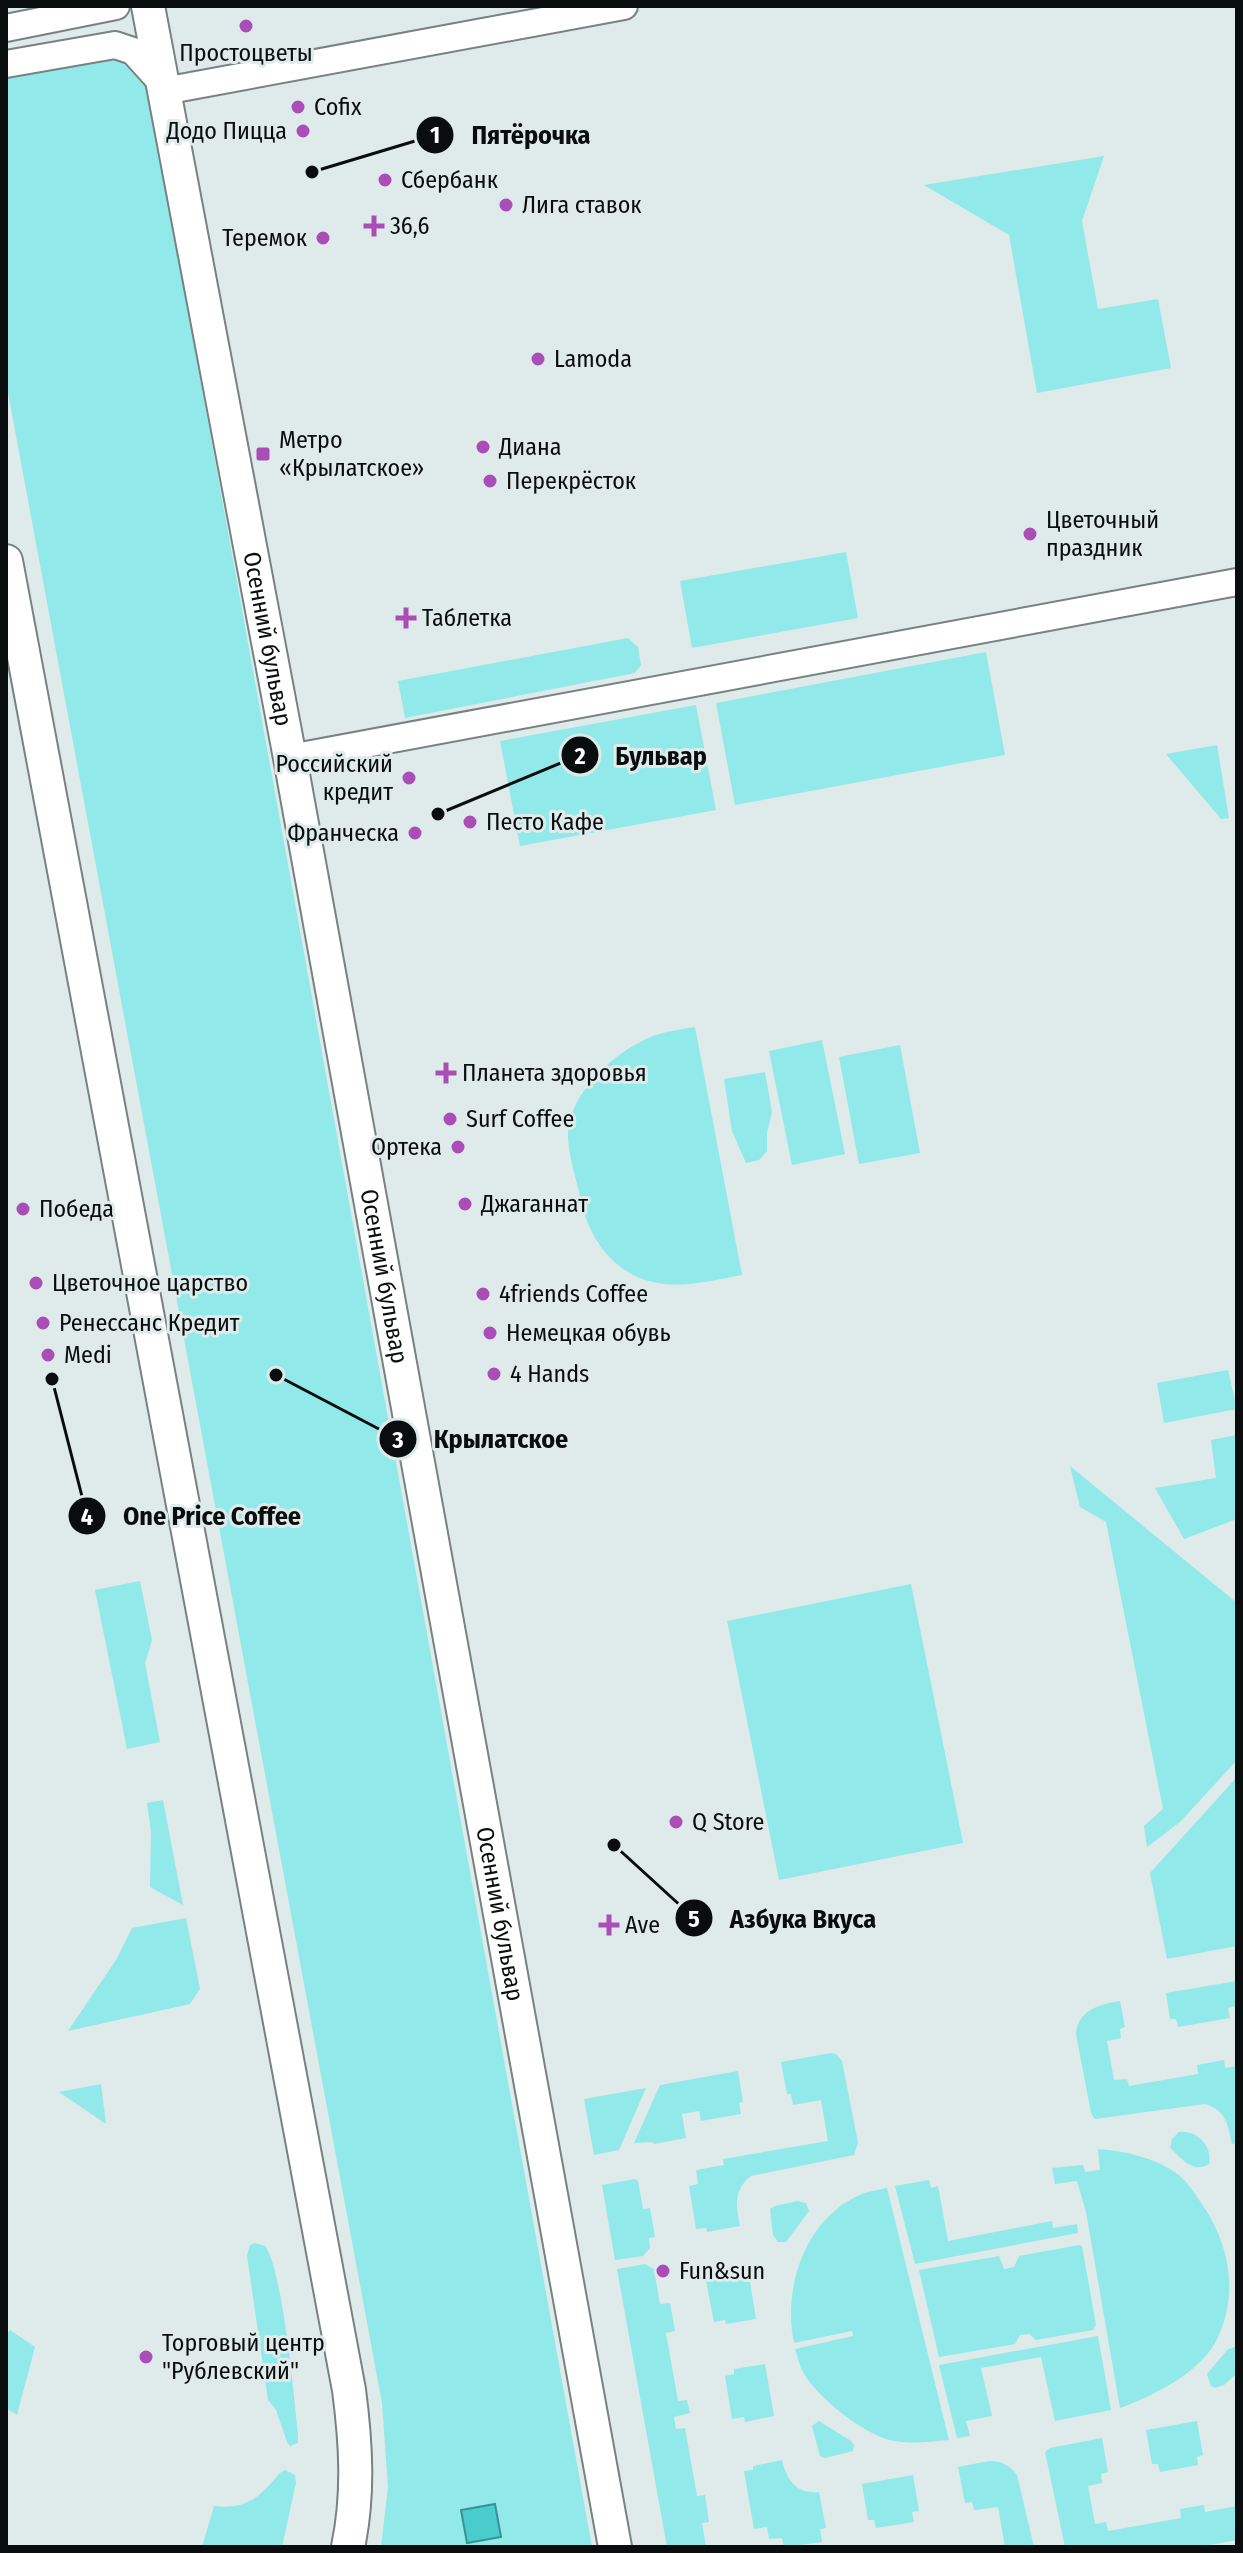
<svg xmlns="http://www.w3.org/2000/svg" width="1243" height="2553" font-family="'Fira Sans Condensed',sans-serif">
<rect width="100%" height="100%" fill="#dfeaea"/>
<g fill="#92e9e9">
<polygon points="100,56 124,57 147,84 592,2547 381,2547 388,2487 382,2403 6,382 6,76"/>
<polygon points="1104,156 1082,221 1098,309 1158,299 1171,368 1037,393 1009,235 924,185"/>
<polygon points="846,552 858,618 692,648 680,581"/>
<polygon points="628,638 638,647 641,665 635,673 405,718 398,681"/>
<polygon points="986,652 1005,755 735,805 716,703"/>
<polygon points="696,705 716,810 520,846 500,741"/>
<polygon points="1217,745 1229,818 1221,819 1166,754"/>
<path d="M695,1027L742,1275C710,1281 677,1290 645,1280C606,1266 586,1231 579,1192C575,1175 569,1156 568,1138C566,1098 609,1057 642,1041C658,1032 677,1030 695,1027Z"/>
<polygon points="822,1040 845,1154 792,1165 769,1051"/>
<polygon points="900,1045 920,1153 859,1164 839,1057"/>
<polygon points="765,1072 772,1112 767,1133 767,1151 759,1160 746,1163 732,1131 724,1079"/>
<polygon points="1228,1370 1237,1409 1164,1423 1157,1383"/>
<polygon points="1237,1435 1237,1519 1184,1539 1155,1488 1216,1478 1211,1440"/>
<polygon points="1070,1466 1237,1603 1237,1760 1180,1822 1147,1847 1144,1826 1163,1809 1106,1522 1080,1507"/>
<polygon points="140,1581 152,1640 145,1663 160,1742 127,1749 95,1590"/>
<polygon points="911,1584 963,1843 779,1880 727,1621"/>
<polygon points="1237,1777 1237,1946 1167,1959 1150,1873"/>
<polygon points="163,1800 183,1905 150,1887 151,1832 147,1803"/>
<polygon points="186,1918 200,1989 190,2004 68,2031 116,1960 132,1928"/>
<polygon points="1237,1981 1237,2006 1228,2008 1230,2018 1178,2027 1176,2019 1170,2019 1166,1993"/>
<path d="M1120,2001L1125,2027L1120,2029L1121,2038L1107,2041L1114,2080L1127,2079L1129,2086L1198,2074L1197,2065L1224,2060L1225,2068L1237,2066V2143L1232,2144C1228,2125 1226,2110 1205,2104L1095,2119L1091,2113L1076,2034C1078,2010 1100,2004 1120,2001Z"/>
<path d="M831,2053L836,2054L842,2061L858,2143L854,2155L751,2176C733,2190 736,2206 740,2226L707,2232L706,2228L696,2229L689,2186L698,2184L696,2170L724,2165L723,2159L828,2141L821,2100L793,2105L791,2094H787L781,2062Z"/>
<polygon points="738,2071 743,2102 739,2103 741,2114 701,2121 699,2111 682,2114 686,2138 654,2144 653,2142 634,2143 660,2085"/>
<polygon points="101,2084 106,2124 59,2092"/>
<polygon points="646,2088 619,2150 594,2155 584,2099"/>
<path d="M1179,2132C1197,2130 1213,2146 1209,2164C1192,2174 1182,2158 1170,2148L1172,2139Z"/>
<path d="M1098,2149C1126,2151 1156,2158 1179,2175C1188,2183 1195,2194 1202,2204C1230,2245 1240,2296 1215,2343C1197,2374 1153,2396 1120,2408L1086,2212L1077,2181L1055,2184L1052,2168L1083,2165L1085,2172L1100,2170Z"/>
<polygon points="635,2179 638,2181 643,2209 650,2208 655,2237 649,2238 650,2248 643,2256 615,2260 602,2185"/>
<polygon points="929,2180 931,2188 938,2186 948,2241 1052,2221 1053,2228 1077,2224 1078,2233 915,2264 895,2186"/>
<path d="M887,2188L949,2440C928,2442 906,2445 886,2439C859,2430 817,2397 803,2372C799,2365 798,2357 795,2349L853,2336L852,2331L794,2343C782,2287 806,2217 862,2194C870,2191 879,2190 887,2188Z"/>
<polygon points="797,2201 806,2203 809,2211 786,2242 778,2242 773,2235 770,2209 775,2206"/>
<path d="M255,2243L265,2246C283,2270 294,2398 298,2434V2443L290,2446L287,2442L276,2410L268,2400L247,2256L250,2245Z"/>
<polygon points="1079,2245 1082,2246 1096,2325 1093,2330 1036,2340 1029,2334 1020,2335 1015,2344 939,2357 919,2270 999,2256 1004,2269 1014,2267 1019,2256"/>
<polygon points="645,2264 654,2269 660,2304 670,2303 675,2331 666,2333 678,2401 687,2400 690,2413 674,2417 676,2429 685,2428 697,2496 705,2495 709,2522 702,2523 706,2547 667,2547 617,2269"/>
<polygon points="748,2270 756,2319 726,2324 725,2320 714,2322 706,2281 715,2279 715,2276"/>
<polygon points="10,2330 35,2347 17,2415 6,2408 6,2336"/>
<polygon points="1098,2336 1111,2410 1055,2421 1041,2357 981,2368 992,2416 966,2421 970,2436 957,2438 939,2365"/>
<polygon points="1235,2347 1237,2373 1224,2385 1215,2388 1211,2386 1207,2374 1228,2349"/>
<polygon points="765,2364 774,2416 745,2422 744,2417 732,2419 725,2376 734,2374 734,2369"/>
<polygon points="819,2421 851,2441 854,2445 853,2451 825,2458 820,2456 812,2426"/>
<polygon points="1197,2421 1203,2455 1197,2457 1198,2465 1160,2472 1158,2464 1152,2464 1146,2430"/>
<polygon points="1102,2438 1108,2472 1101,2474 1102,2483 1088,2486 1095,2524 1106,2522 1108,2531 1181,2518 1180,2509 1204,2505 1205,2512 1237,2506 1237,2540 1198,2547 1065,2547 1045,2452 1050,2448"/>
<path d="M782,2460C787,2481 797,2494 819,2492L826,2528L820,2529L822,2542L784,2547L782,2538L769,2539L767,2527L754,2529L744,2471L753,2470V2466Z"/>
<path d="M989,2461C1002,2461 1009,2465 1017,2475L1034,2547H1005L998,2507L974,2510L972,2502L965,2503L958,2467Z"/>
<path d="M285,2470L295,2475L296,2483L282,2547H202L214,2506C239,2509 255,2502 271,2483C277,2478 278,2473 285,2470Z"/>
<polygon points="913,2475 919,2511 912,2512 914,2522 876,2528 874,2520 868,2520 862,2484"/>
</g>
<polygon fill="#4acbcc" stroke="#379293" stroke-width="2" points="495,2504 501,2537 467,2543 461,2510"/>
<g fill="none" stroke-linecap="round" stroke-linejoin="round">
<defs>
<g id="minor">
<polyline points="6,28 116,6"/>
<polyline points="6,64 115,45 133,51 162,83"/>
<polyline points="164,91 624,6"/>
<polyline points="290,758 1237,582"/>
</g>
<g id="tertiary">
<path id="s1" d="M148,6L290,758L615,2547"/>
<path d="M6,561L349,2390C356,2443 359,2495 348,2547"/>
</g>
</defs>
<use href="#minor" stroke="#788282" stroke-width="30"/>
<use href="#tertiary" stroke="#788282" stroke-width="36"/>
<use href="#minor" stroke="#fff" stroke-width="26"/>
<use href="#tertiary" stroke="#fff" stroke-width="32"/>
</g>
<g fill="#aa4db6" stroke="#dfeaea" stroke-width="3">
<circle cx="246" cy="26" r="8"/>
<circle cx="298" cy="107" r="8"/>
<circle cx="303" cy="131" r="8"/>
<circle cx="385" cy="180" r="8"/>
<circle cx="506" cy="205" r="8"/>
<path d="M370 214h8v8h8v8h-8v8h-8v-8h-8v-8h8z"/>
<circle cx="323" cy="238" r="8"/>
<circle cx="538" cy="359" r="8"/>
<circle cx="483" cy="447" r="8"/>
<rect x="255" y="446" width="16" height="16" rx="4"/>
<circle cx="490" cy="481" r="8"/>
<circle cx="1030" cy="534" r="8"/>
<path d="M402 606h8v8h8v8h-8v8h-8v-8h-8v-8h8z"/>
<circle cx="409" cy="778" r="8"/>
<circle cx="470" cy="822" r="8"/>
<circle cx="415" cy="833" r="8"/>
<path d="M442 1061h8v8h8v8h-8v8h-8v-8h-8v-8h8z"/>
<circle cx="450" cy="1119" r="8"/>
<circle cx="458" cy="1147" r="8"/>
<circle cx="465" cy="1204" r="8"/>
<circle cx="23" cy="1209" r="8"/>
<circle cx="36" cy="1283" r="8"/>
<circle cx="483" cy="1294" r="8"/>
<circle cx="43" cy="1323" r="8"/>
<circle cx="490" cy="1333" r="8"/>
<circle cx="48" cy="1355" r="8"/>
<circle cx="494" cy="1374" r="8"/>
<circle cx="676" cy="1822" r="8"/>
<path d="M605 1913h8v8h8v8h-8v8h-8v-8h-8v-8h8z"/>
<circle cx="663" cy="2271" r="8"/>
<circle cx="146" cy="2357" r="8"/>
</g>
<g text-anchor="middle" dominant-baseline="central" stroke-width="6" stroke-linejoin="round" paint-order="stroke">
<g font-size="24" fill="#0a0d0d" stroke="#dfeaea" text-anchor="start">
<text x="246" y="53" text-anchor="middle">Простоцветы</text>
<text x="314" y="107">Cofix</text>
<text x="287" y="131" text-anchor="end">Додо Пицца</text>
<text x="401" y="180">Сбербанк</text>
<text x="522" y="205">Лига ставок</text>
<text x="390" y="226">36,6</text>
<text x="307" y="238" text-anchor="end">Теремок</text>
<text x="554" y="359">Lamoda</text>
<text x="279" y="440">Метро<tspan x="279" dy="28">«Крылатское»</tspan></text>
<text x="499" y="447">Диана</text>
<text x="506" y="481">Перекрёсток</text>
<text x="1046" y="520">Цветочный<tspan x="1046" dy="28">праздник</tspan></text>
<text x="422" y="618">Таблетка</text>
<text x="393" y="764" text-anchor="end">Российский<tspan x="393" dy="28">кредит</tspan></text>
<text x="486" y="822">Песто Кафе</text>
<text x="399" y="833" text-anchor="end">Франческа</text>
<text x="462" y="1073">Планета здоровья</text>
<text x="466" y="1119">Surf Coffee</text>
<text x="442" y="1147" text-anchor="end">Ортека</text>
<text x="481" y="1204">Джаганнат</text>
<text x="39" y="1209">Победа</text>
<text x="52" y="1283">Цветочное царство</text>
<text x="499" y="1294">4friends Coffee</text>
<text x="59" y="1323">Ренессанс Кредит</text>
<text x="506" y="1333">Немецкая обувь</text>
<text x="64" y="1355">Medi</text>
<text x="510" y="1374">4 Hands</text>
<text x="692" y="1822">Q Store</text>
<text x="625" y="1925">Ave</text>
<text x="679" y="2271">Fun&amp;sun</text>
<text x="162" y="2343">Торговый центр<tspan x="162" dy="28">"Рублевский"</tspan></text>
</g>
<g font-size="24" fill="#0a0d0d" stroke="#dfeaea">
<text stroke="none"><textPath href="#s1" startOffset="644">Осенний бульвар</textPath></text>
<text stroke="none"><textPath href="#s1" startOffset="1292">Осенний бульвар</textPath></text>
<text stroke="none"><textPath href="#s1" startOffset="1940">Осенний бульвар</textPath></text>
</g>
</g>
<path fill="none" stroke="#0a0d0d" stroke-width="3" d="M312 172L435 135M438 814L580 755M276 1375L398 1439M52 1379L87 1516M614 1845L694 1918"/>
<g fill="#0a0d0d" stroke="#dfeaea" stroke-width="3">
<circle cx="312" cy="172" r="8"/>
<circle cx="438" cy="814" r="8"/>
<circle cx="276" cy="1375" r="8"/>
<circle cx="52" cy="1379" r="8"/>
<circle cx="614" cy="1845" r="8"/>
<circle cx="435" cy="135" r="20"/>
<circle cx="580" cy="755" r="20"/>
<circle cx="398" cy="1439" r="20"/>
<circle cx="87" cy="1516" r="20"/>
<circle cx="694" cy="1918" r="20"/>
</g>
<g font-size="24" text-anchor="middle" font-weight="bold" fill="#fff">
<text x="435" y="143">1</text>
<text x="580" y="764">2</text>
<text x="398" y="1448">3</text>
<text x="87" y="1525">4</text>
<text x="694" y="1927">5</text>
</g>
<g font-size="26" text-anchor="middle" font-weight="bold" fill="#0a0d0d" stroke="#dfeaea" stroke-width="6" stroke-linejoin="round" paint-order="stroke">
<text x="531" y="144">Пятёрочка</text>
<text x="661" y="765">Бульвар</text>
<text x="501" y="1448">Крылатское</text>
<text x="212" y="1525">One Price Coffee</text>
<text x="803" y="1928">Азбука Вкуса</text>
</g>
<rect width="1243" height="2553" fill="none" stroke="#0a0d0d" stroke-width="16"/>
</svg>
